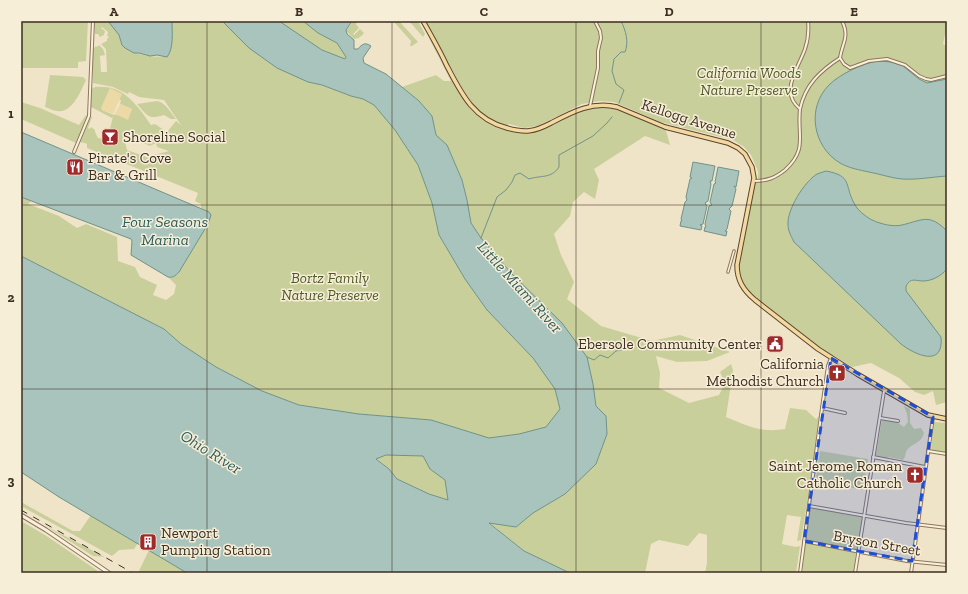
<svg xmlns="http://www.w3.org/2000/svg" width="968" height="594" font-family="'Zilla Slab',serif">
<rect width="100%" height="100%" fill="#f0e4c8"/>
<g fill="#c9cf9b" fill-rule="evenodd">
<polygon points="21,21 88,21 86,61 78,62 78,68 21,68"/>
<path d="M94,21H108L119,35L122,45C131,51 140,55 150,56C155,57 161,56 167,57L172,38V21H222L224,24L308,82L322,85L351,96L363,99L374,105L395,130L418,165L432,203L439,235L465,279L487,310L533,358L555,389L560,409L526,461L431,420L359,414L299,405L262,391L216,367L181,344L164,329L21,256V197L31,201L28,204L59,216L77,228L86,224L117,237L118,261L135,267L140,277L157,285L153,295L166,300L174,294L176,285L168,277L171,278L190,254L210,219L209,212L201,208V204L195,201L198,193L87,148V144L85,143L79,142L91,116L92,117L88,128L90,129L91,127L95,130V132L98,138L105,139L106,141L110,143L112,140L114,141L117,136L113,134V131L110,129L113,116L112,118L91,107L92,89C95,86 99,87 104,87C125,87 140,109 151,125L155,124L167,132L176,121L181,125L164,100L139,97L129,92L128,94L113,87L93,83V49L96,46L97,47L99,45L103,49L105,55L100,56L101,72H107L106,49L101,44L107,41V39L109,37L107,36L108,32L102,27L101,28L105,31L104,35L100,37L98,34H95ZM122,93L119,100H121L120,104L132,109L116,115L115,114L114,115L102,110ZM129,136L150,146L156,143L157,147L169,151L146,157L127,150L124,137Z"/>
<polygon points="279,21 303,21 318,33 337,43 346,57 345,59 322,50"/>
<path d="M353,21H358L356,24L359,28L353,34L354,35L360,29L364,33C362,36 358,39 354,39L346,31Z"/>
<polygon points="395,21 399,21 418,42 412,46 410,46 411,41 394,22"/>
<polygon points="409,21 418,21 425,34 423,37"/>
<path d="M423,21H947V32L945,35L943,44L947,46V402L936,405L933,391L924,395L915,392L899,378L871,363L852,367L833,355L831,358L745,291L737,270L754,181H758V171L751,155L744,147L733,140L660,122L614,102L600,101L582,104L538,126L524,128L509,124L504,127L532,131L579,109L609,105L665,127L670,145L645,136L594,169L599,180L595,199L584,192L573,202L570,216L554,234L561,255L574,282L567,299L601,326L652,341L680,335L730,352L707,361L677,362L656,356L660,373L659,388L689,403L719,395L725,383L720,372L731,364L733,370L726,417C748,426 761,433 785,429L790,408L806,410L816,419L819,416L811,478L801,540L797,541L801,517L787,515L782,544L796,547L800,546L796,573H705L707,563V535L699,533L688,546L659,540L651,544L645,573H570L524,551L489,522L516,527L533,513L565,494L606,416L596,406L593,384L562,323L511,273L481,238L471,223L467,200L462,180L447,145L436,136L432,116L419,101L402,87L436,75L444,81H451L431,42Z"/>
<path d="M50,75L83,77L86,80C81,91 72,114 57,111C53,111 49,108 45,107Z"/>
<path d="M157,101C166,103 171,113 176,119H171L164,115C148,120 148,116 137,104Z"/>
<polygon points="21,102 40,108 79,125 86,115 88,116 76,143 21,119"/>
<path d="M904,406L910,409V423L914,429L921,428L924,433C921,444 912,443 907,450C905,453 906,457 903,460L889,457L886,459L877,456L876,455L882,419L898,423L904,427L908,422L907,414Z"/>
<polygon points="934,422 947,423 947,453 934,451 931,449"/>
<polygon points="820,451 868,459 863,490 848,487 840,480 828,486 815,485"/>
<polygon points="386,455 423,455 431,469 445,480 448,500 429,494 397,479 389,469 376,458"/>
<polygon points="21,502 73,531 80,531 91,515 138,543 134,549 119,550 112,556 21,506"/>
<polygon points="812,507 862,517 858,549 856,550 807,540 805,537 809,512 810,508"/>
<polygon points="21,521 45,535 101,573 21,573"/>
<polygon points="46,526 105,557 93,556"/>
<polygon points="806,543 856,552 854,573 802,573 805,545"/>
<polygon points="149,550 183,570 187,573 141,573 139,571"/>
</g>
<g fill="#ecd9a5">
<polygon points="110,88 122,94 113,114 102,110 101,108"/>
<polygon points="120,104 132,109 128,120 115,114"/>
</g>
<g fill="#a9c4bc" stroke="#6f938a" fill-rule="evenodd">
<path d="M108,21H172C172,31 174,49 167,57L157,55L150,56L139,53H134L125,48L122,45L119,35Z"/>
<path d="M222,21H279L322,50L345,59L346,57L337,43L318,33L303,21H352L346,30L347,34L354,40V49H358C362,44 365,42 371,46L363,58L364,63L386,74L419,101L432,116L436,135L447,145L462,180L467,200L471,223L481,238L511,273L562,323L587,357L593,384L596,406L606,416L607,434L596,464L565,494L533,513L516,527L489,523L524,551L570,573H187L59,497L21,472V256L164,329L181,344L216,367L262,391L299,405L359,414L431,420L489,438L519,434L546,427L560,409L555,389L533,358L487,310L465,279L439,235L432,203L418,165L395,130L374,105L363,99L351,96L322,85L308,82L277,68L249,48ZM386,455L423,456L430,469L445,480L448,500L429,494L397,479L389,469L376,459Z"/>
<path d="M878,61L892,62L903,66L919,79L927,83L947,79V176C932,177 917,180 902,179C891,178 880,174 869,172C859,170 849,168 840,163C813,147 806,108 829,85C840,74 863,63 878,61Z"/>
<path d="M21,132L209,212L211,215L208,224L179,272C175,276 173,278 168,277L131,255L132,241L131,239L21,197Z"/>
<polygon points="693,162 715,166 712,181 710,181 711,184 708,201 705,203 707,206 703,224 700,225 702,226 701,230 680,226 681,221 682,221 681,219 685,202 687,200 686,197 690,179 692,178 690,177"/>
<polygon points="718,167 739,171 736,187 734,186 736,189 732,206 729,209 731,211 727,229 725,231 727,231 726,236 704,231 705,227 706,227 705,224 709,206 712,205 710,202 714,184 716,183 715,182"/>
<path d="M826,171C853,176 844,185 854,203C857,210 865,216 872,220C881,224 892,227 902,225C923,220 929,213 947,231V269C941,276 932,281 923,281C915,281 911,277 906,286V291L941,337C944,368 915,355 901,344L794,242C791,236 788,231 788,224C787,210 804,182 817,174C820,173 823,172 826,171Z"/>
</g>
<g fill="none" stroke-linecap="round" stroke-linejoin="round">
<g stroke="#6f938a" stroke-width="1">
<path d="M619,103L624,90L616,84L612,71L614,59L621,52H625C629,42 626,31 621,21"/>
<path d="M481,238L497,197L506,190L512,182L515,175L520,173L529,179C541,175 551,179 559,167V155L593,136L607,123L612,117"/>
<polyline points="587,357 594,360 600,355 608,358 616,351 625,349 626,346"/>
</g>
<defs>
<polyline id="pedestrian" points="728,272 734,251"/>
<g id="minor">
<polyline points="840,58 844,64 850,68 869,61 887,59 905,65 919,76 926,79 931,80 947,76"/>
<path d="M840,58C842,43 850,37 842,21"/>
<polyline points="590,106 598,68 598,51 601,38 600,31 595,21"/>
<path d="M800,109C805,85 820,71 840,58"/>
<polyline points="74,152 89,116 93,21"/>
<path d="M754,181C767,181 775,178 785,170C808,149 797,136 800,109C779,92 798,69 805,49C808,40 809,31 808,21"/>
<polyline points="822,408 845,413"/>
<polyline points="880,418 898,421"/>
<polyline points="928,451 947,454"/>
<polyline points="873,457 925,467"/>
<polyline points="809,506 906,523 947,528"/>
<polyline points="804,541 907,561 947,565"/>
<polyline points="800,573 822,408 828,366 831,358"/>
<polyline points="855,573 884,391"/>
<polyline points="911,573 933,417"/>
</g>
<polyline id="tertiary" points="21,515 46,530 109,573"/>
<path id="primary" d="M423,21C431,35 439,49 446,64C461,93 473,119 507,128C525,133 534,132 551,123C572,112 592,101 617,107L665,127L728,143L738,148L745,154L752,167L754,178L737,265C737,280 743,290 755,300L818,349L857,374L928,415L947,419"/>
</defs>
<use href="#pedestrian" stroke="#8d765c" stroke-width="3.5"/>
<use href="#minor" stroke="#8d765c" stroke-width="4"/>
<use href="#tertiary" stroke="#8d765c" stroke-width="5"/>
<use href="#primary" stroke="#5b4430" stroke-width="5.5"/>
<use href="#pedestrian" stroke="#faf1dc" stroke-width="1.5"/>
<use href="#minor" stroke="#faf1dc" stroke-width="2"/>
<use href="#tertiary" stroke="#faf1dc" stroke-width="3"/>
<use href="#primary" stroke="#f3d9a0" stroke-width="3.5"/>
<polyline stroke="#3d2e20" stroke-width="1" stroke-dasharray="7 7" stroke-linecap="butt" points="21,510 133,573"/>
</g>
<path fill="#1d4ed8" fill-opacity="0.2" stroke="#1d4ed8" stroke-width="3" stroke-dasharray="8 5" stroke-linejoin="round" d="M831,358L933,417L912,561L804,541Z"/>
<path fill="none" stroke="#3d2e20" stroke-width="1" stroke-opacity="0.55" d="M207,21V573M392,21V573M576,21V573M761,21V573M21,205H947M21,389H947"/>
<defs>
<symbol id="bar-square" viewBox="-11 -11 22 22"><rect x="-9" y="-9" width="18" height="18" rx="4" fill="#9e2a2b" stroke="#f7eed8"/><path d="M-6-5H6L.8 .8V4.5H3.5V6h-7V4.5H-.8V.8Z" fill="#fff"/></symbol>
<symbol id="restaurant-square" viewBox="-11 -11 22 22"><rect x="-9" y="-9" width="18" height="18" rx="4" fill="#9e2a2b" stroke="#f7eed8"/><path d="M-5-6h1v4h1v-4h1v4h1v-4h1v5L-1.5 .5V6h-2V.5L-5-1ZM5-6V6H3V1.5H1.5Q1.5-4 5-6Z" fill="#fff"/></symbol>
<symbol id="civic-square" viewBox="-11 -11 22 22"><rect x="-9" y="-9" width="18" height="18" rx="4" fill="#9e2a2b" stroke="#f7eed8"/><path d="M-.6-6.5H3V-4.5H.6V-3L4-1V1h2V6H-6V1h2V-1L-.6-3ZM-1.2 2.5V6h2.4V2.5Z" fill="#fff"/></symbol>
<symbol id="church-square" viewBox="-11 -11 22 22"><rect x="-9" y="-9" width="18" height="18" rx="4" fill="#9e2a2b" stroke="#f7eed8"/><path d="M-1.2-6h2.4v3.5h3.3v2.4h-3.3V6h-2.4V-.1h-3.3v-2.4h3.3Z" fill="#fff"/></symbol>
<symbol id="building-square" viewBox="-11 -11 22 22"><rect x="-9" y="-9" width="18" height="18" rx="4" fill="#9e2a2b" stroke="#f7eed8"/><path d="M-4-6H4V6H1V3H-1V6H-4ZM-2.5-4.3h1.7v1.8h-1.7ZM.8-4.3h1.7v1.8H.8ZM-2.5-1h1.7V.8h-1.7ZM.8-1h1.7V.8H.8Z" fill="#fff"/></symbol>
</defs>
<g fill-rule="evenodd">
<use href="#bar-square" x="100" y="127" width="20" height="20"/>
<use href="#restaurant-square" x="65" y="157" width="20" height="20"/>
<use href="#civic-square" x="765" y="334" width="20" height="20"/>
<use href="#church-square" x="827" y="363" width="20" height="20"/>
<use href="#church-square" x="905" y="465" width="20" height="20"/>
<use href="#building-square" x="138" y="532" width="20" height="20"/>
</g>
<g text-anchor="middle" dominant-baseline="central" stroke-width="3" stroke-linejoin="round" paint-order="stroke">
<g font-size="15" font-style="italic" fill="#4d5a26" stroke="#f7eed8">
<text x="749" y="73">California Woods<tspan x="749" dy="17">Nature Preserve</tspan></text>
<text x="330" y="278">Bortz Family<tspan x="330" dy="17">Nature Preserve</tspan></text>
</g>
<g font-size="15" fill="#3d2e20" stroke="#f7eed8">
<text transform="translate(689 119) rotate(18)">Kellogg Avenue</text>
<text transform="translate(877 543) rotate(10)">Bryson Street</text>
</g>
<g font-size="15" fill="#3d2e20" stroke="#f7eed8" text-anchor="start">
<text x="123" y="137">Shoreline Social</text>
<text x="88" y="158">Pirate's Cove<tspan x="88" dy="17">Bar &amp; Grill</tspan></text>
<text x="762" y="344" text-anchor="end">Ebersole Community Center</text>
<text x="824" y="364" text-anchor="end">California<tspan x="824" dy="17">Methodist Church</tspan></text>
<text x="902" y="466" text-anchor="end">Saint Jerome Roman<tspan x="902" dy="17">Catholic Church</tspan></text>
<text x="161" y="533">Newport<tspan x="161" dy="17">Pumping Station</tspan></text>
</g>
<g font-size="16" font-style="italic" fill="#2f5d5a" stroke="#f7eed8">
<text x="165" y="221">Four Seasons<tspan x="165" dy="18">Marina</tspan></text>
<text transform="translate(520 287) rotate(48)">Little Miami River</text>
<text transform="translate(211 452) rotate(32)">Ohio River</text>
</g>
</g>
<rect width="968" height="594" fill="none" stroke="#f7eed8" stroke-width="44"/>
<rect x="22" y="22" width="924" height="550" fill="none" stroke="#3d2e20" stroke-width="1.5"/>
<g font-size="13" text-anchor="middle" font-weight="bold" fill="#3d2e20">
<text x="114" y="16">A</text>
<text x="299" y="16">B</text>
<text x="484" y="16">C</text>
<text x="669" y="16">D</text>
<text x="854" y="16">E</text>
<text x="11" y="118">1</text>
<text x="11" y="302">2</text>
<text x="11" y="485">3</text>
</g>
</svg>
